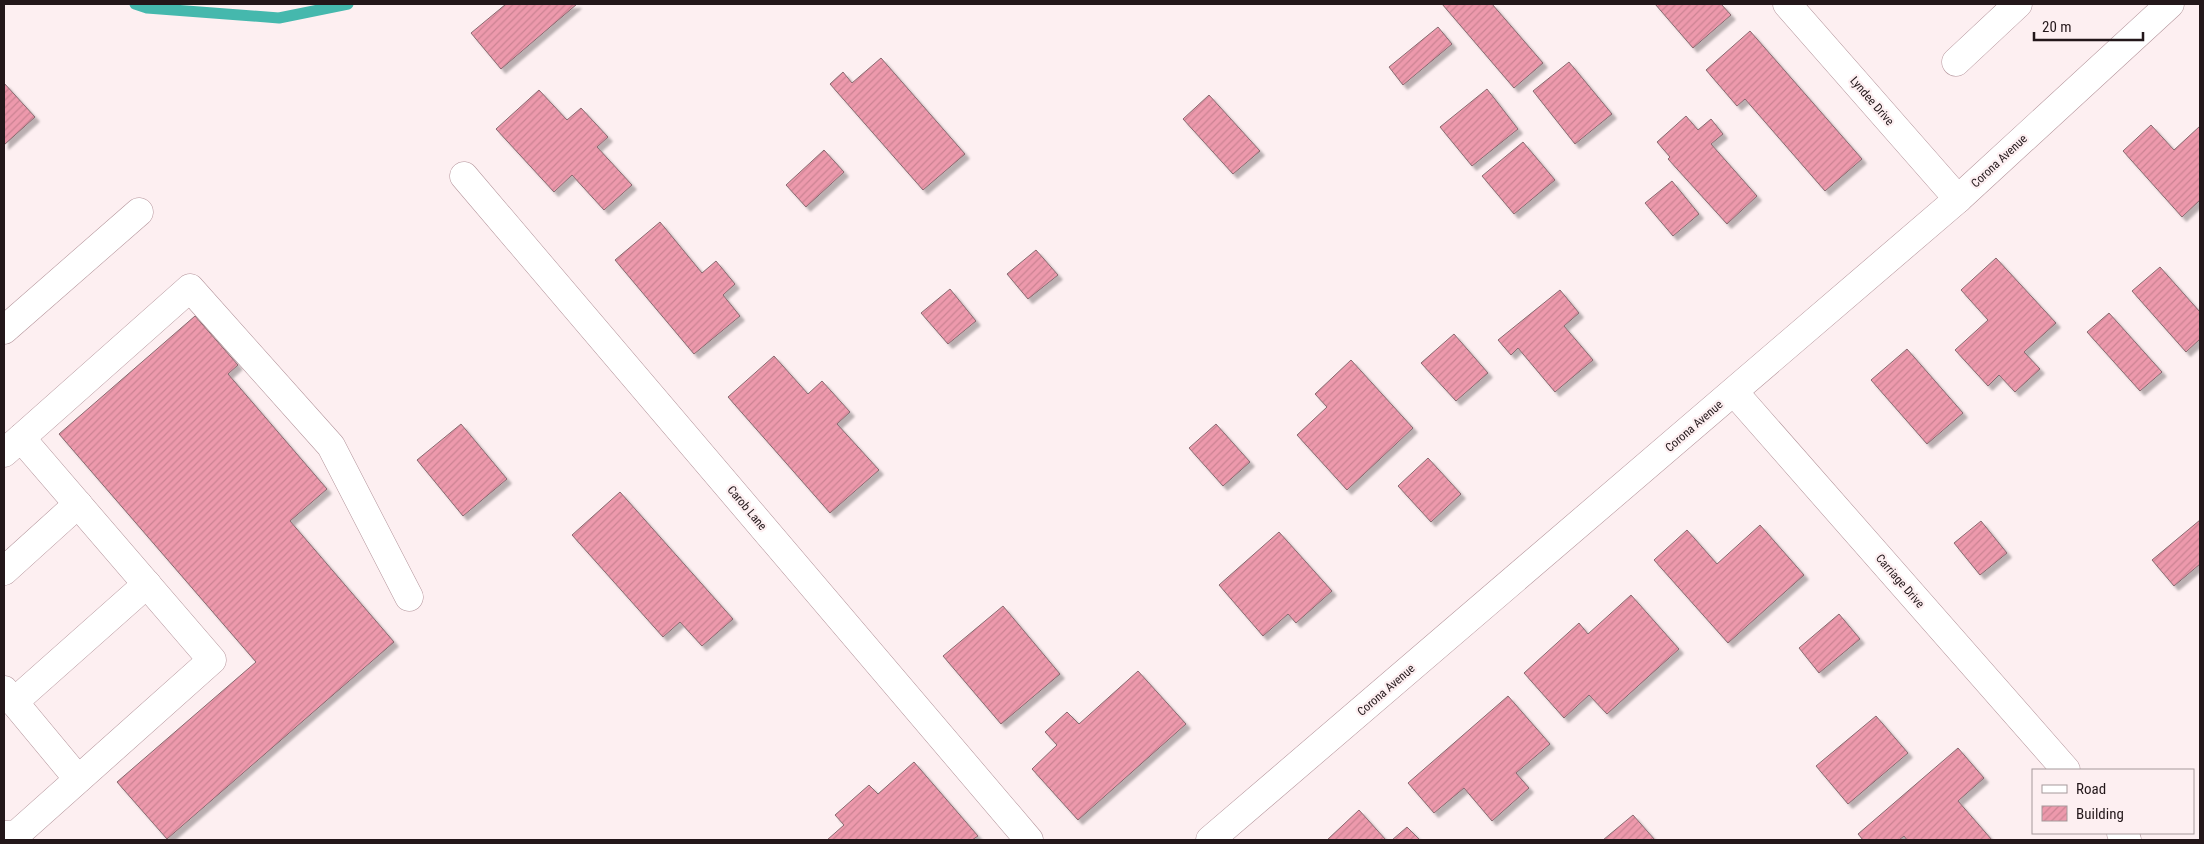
<svg xmlns="http://www.w3.org/2000/svg" width="2204" height="844" font-family="'Roboto Condensed',sans-serif">
<defs>
<pattern id="building-hatch" width="6" height="6" patternUnits="userSpaceOnUse" patternTransform="scale(1.25)"><rect width="6" height="6" fill="#ed99ac"/><path d="M-1 1l2-2M0 6l6-6M5 7l2-2" fill="none" stroke="#cb8393"/></pattern>
<filter id="shadow"><feDropShadow dx="4.5" dy="4.5" stdDeviation="1" flood-color="#0004"/></filter>
</defs>
<rect width="100%" height="100%" fill="#fdeff1"/>
<g fill="none" stroke-linecap="round" stroke-linejoin="round">
<polyline stroke="#45b8ad" stroke-width="11" points="135,4 147,8 279,18 348,4"/>
</g>
<g fill="url(#building-hatch)" stroke="#886a70" filter="url(#shadow)">
<polygon points="506,4 577,4 501,69 471,33"/>
<polygon points="1442,4 1492,4 1543,63 1514,88"/>
<polygon points="1655,4 1721,4 1731,15 1693,48"/>
<polygon points="1438,27 1452,44 1403,85 1389,67"/>
<polygon points="1750,31 1862,159 1825,191 1745,99 1737,106 1706,70"/>
<polygon points="881,58 965,154 923,190 830,84 843,72 852,83"/>
<polygon points="1569,62 1612,114 1575,144 1533,91"/>
<polygon points="4,83 35,117 4,145"/>
<polygon points="1487,89 1518,129 1472,166 1440,127"/>
<polygon points="539,90 567,120 581,108 608,137 597,147 632,185 604,210 572,175 554,192 496,129"/>
<polygon points="1209,95 1260,151 1233,174 1183,119"/>
<polygon points="1686,116 1698,130 1711,119 1723,134 1711,144 1757,196 1727,224 1668,159 1670,157 1657,142"/>
<polygon points="2151,125 2174,150 2200,126 2200,200 2182,217 2123,151"/>
<polygon points="1523,142 1555,180 1514,214 1482,176"/>
<polygon points="824,150 844,172 806,207 786,185"/>
<polygon points="1672,181 1699,214 1673,236 1645,203"/>
<polygon points="660,222 702,273 716,261 735,284 723,295 740,316 694,354 615,260"/>
<polygon points="1036,250 1058,275 1028,299 1007,274"/>
<polygon points="1996,258 2056,323 2024,352 2040,369 2015,392 1999,375 1988,386 1955,350 1988,320 1961,290"/>
<polygon points="2160,267 2200,312 2200,339 2186,352 2132,291"/>
<polygon points="950,289 976,321 948,344 921,313"/>
<polygon points="1560,290 1579,313 1564,326 1593,360 1555,392 1518,348 1511,355 1498,340"/>
<polygon points="2109,313 2162,372 2140,391 2087,332"/>
<polygon points="195,316 238,365 228,374 327,489 290,521 394,642 167,839 117,782 256,662 59,434"/>
<polygon points="1454,334 1488,373 1456,401 1421,363"/>
<polygon points="1907,349 1963,413 1927,444 1871,380"/>
<polygon points="774,356 808,394 822,381 850,412 837,424 879,470 830,513 728,397"/>
<polygon points="1351,360 1413,428 1347,490 1297,435 1327,407 1315,394"/>
<polygon points="461,424 507,479 463,516 417,460"/>
<polygon points="1216,424 1250,462 1223,486 1189,448"/>
<polygon points="1428,458 1461,494 1431,522 1398,486"/>
<polygon points="620,492 733,619 702,646 680,622 663,637 572,535"/>
<polygon points="2200,520 2200,564 2174,586 2152,560"/>
<polygon points="1981,521 2007,553 1980,575 1954,543"/>
<polygon points="1760,525 1804,575 1728,643 1654,560 1687,530 1717,564"/>
<polygon points="1279,532 1332,591 1296,623 1288,614 1263,636 1219,585"/>
<polygon points="1631,595 1679,649 1607,714 1589,695 1564,718 1524,673 1579,623 1588,634"/>
<polygon points="1003,606 1060,674 1001,724 943,656"/>
<polygon points="1839,614 1860,639 1819,673 1799,648"/>
<polygon points="1138,671 1186,724 1078,820 1032,769 1057,745 1045,732 1067,712 1079,724"/>
<polygon points="1508,696 1550,744 1516,773 1529,788 1492,821 1464,788 1434,813 1408,783"/>
<polygon points="1876,716 1908,753 1848,804 1816,766"/>
<polygon points="1958,748 1984,778 1958,801 1992,840 1907,840 1904,836 1899,840 1863,840 1858,834"/>
<polygon points="914,762 978,836 972,840 827,840 844,825 835,815 869,785 878,794"/>
<polygon points="1359,810 1386,840 1327,840"/>
<polygon points="1633,815 1655,840 1603,840"/>
<polygon points="1407,827 1420,840 1392,840"/>
</g>
<g fill="none" stroke-linecap="round" stroke-linejoin="round">
<defs>
<g id="minor">
<polyline points="1787,4 1958,199"/>
<polyline points="1956,62 2018,4"/>
<polyline points="464,176 1029,840"/>
<polyline points="4,330 139,212"/>
<polyline points="1734,392 2066,770"/>
<polyline points="21,438 190,288 331,446 409,597"/>
<polyline points="4,453 21,438 212,660 17,834 4,835"/>
<polyline points="4,571 78,504"/>
<polyline points="4,690 78,779"/>
<polyline points="14,702 147,584"/>
<polyline points="2121,833 2127,840"/>
<polyline points="1210,840 1958,199 2170,4"/>
</g>
</defs>
<use href="#minor" stroke="#b3939a" stroke-width="29"/>
<use href="#minor" stroke="#fff" stroke-width="28"/>
</g>
<g text-anchor="middle" dominant-baseline="central" stroke-width="4.5" stroke-linejoin="round" paint-order="stroke">
<g font-size="12" fill="#23171a" stroke="#fdeff1">
<text transform="translate(1872 101) rotate(49)">Lyndee Drive</text>
<text transform="translate(1999 161) rotate(-43)">Corona Avenue</text>
<text transform="translate(1694 426) rotate(-41)">Corona Avenue</text>
<text transform="translate(747 508) rotate(50)">Carob Lane</text>
<text transform="translate(1900 581) rotate(49)">Carriage Drive</text>
<text transform="translate(1386 690) rotate(-41)">Corona Avenue</text>
</g>
</g>
<rect width="2204" height="844" fill="none" stroke="#23171a" stroke-width="10"/>
<rect x="2032" y="769" width="162" height="65" fill="#fdeff1" stroke="#a6999b"/>
<rect x="2042" y="785" width="25" height="8" fill="#ffffff" stroke="#a6999b"/>
<text x="2076" y="794" font-size="15" fill="#23171a">Road</text>
<rect x="2042" y="806" width="25" height="15" fill="url(#building-hatch)" stroke="#a6999b"/>
<text x="2076" y="819" font-size="15" fill="#23171a">Building</text>
<path d="M2034 32v8h109v-8" fill="none" stroke="#23171a" stroke-width="2.5"/>
<text x="2042" y="32" font-size="15" fill="#23171a" stroke="#fdeff1" stroke-width="4" paint-order="stroke">20 m</text>
</svg>
